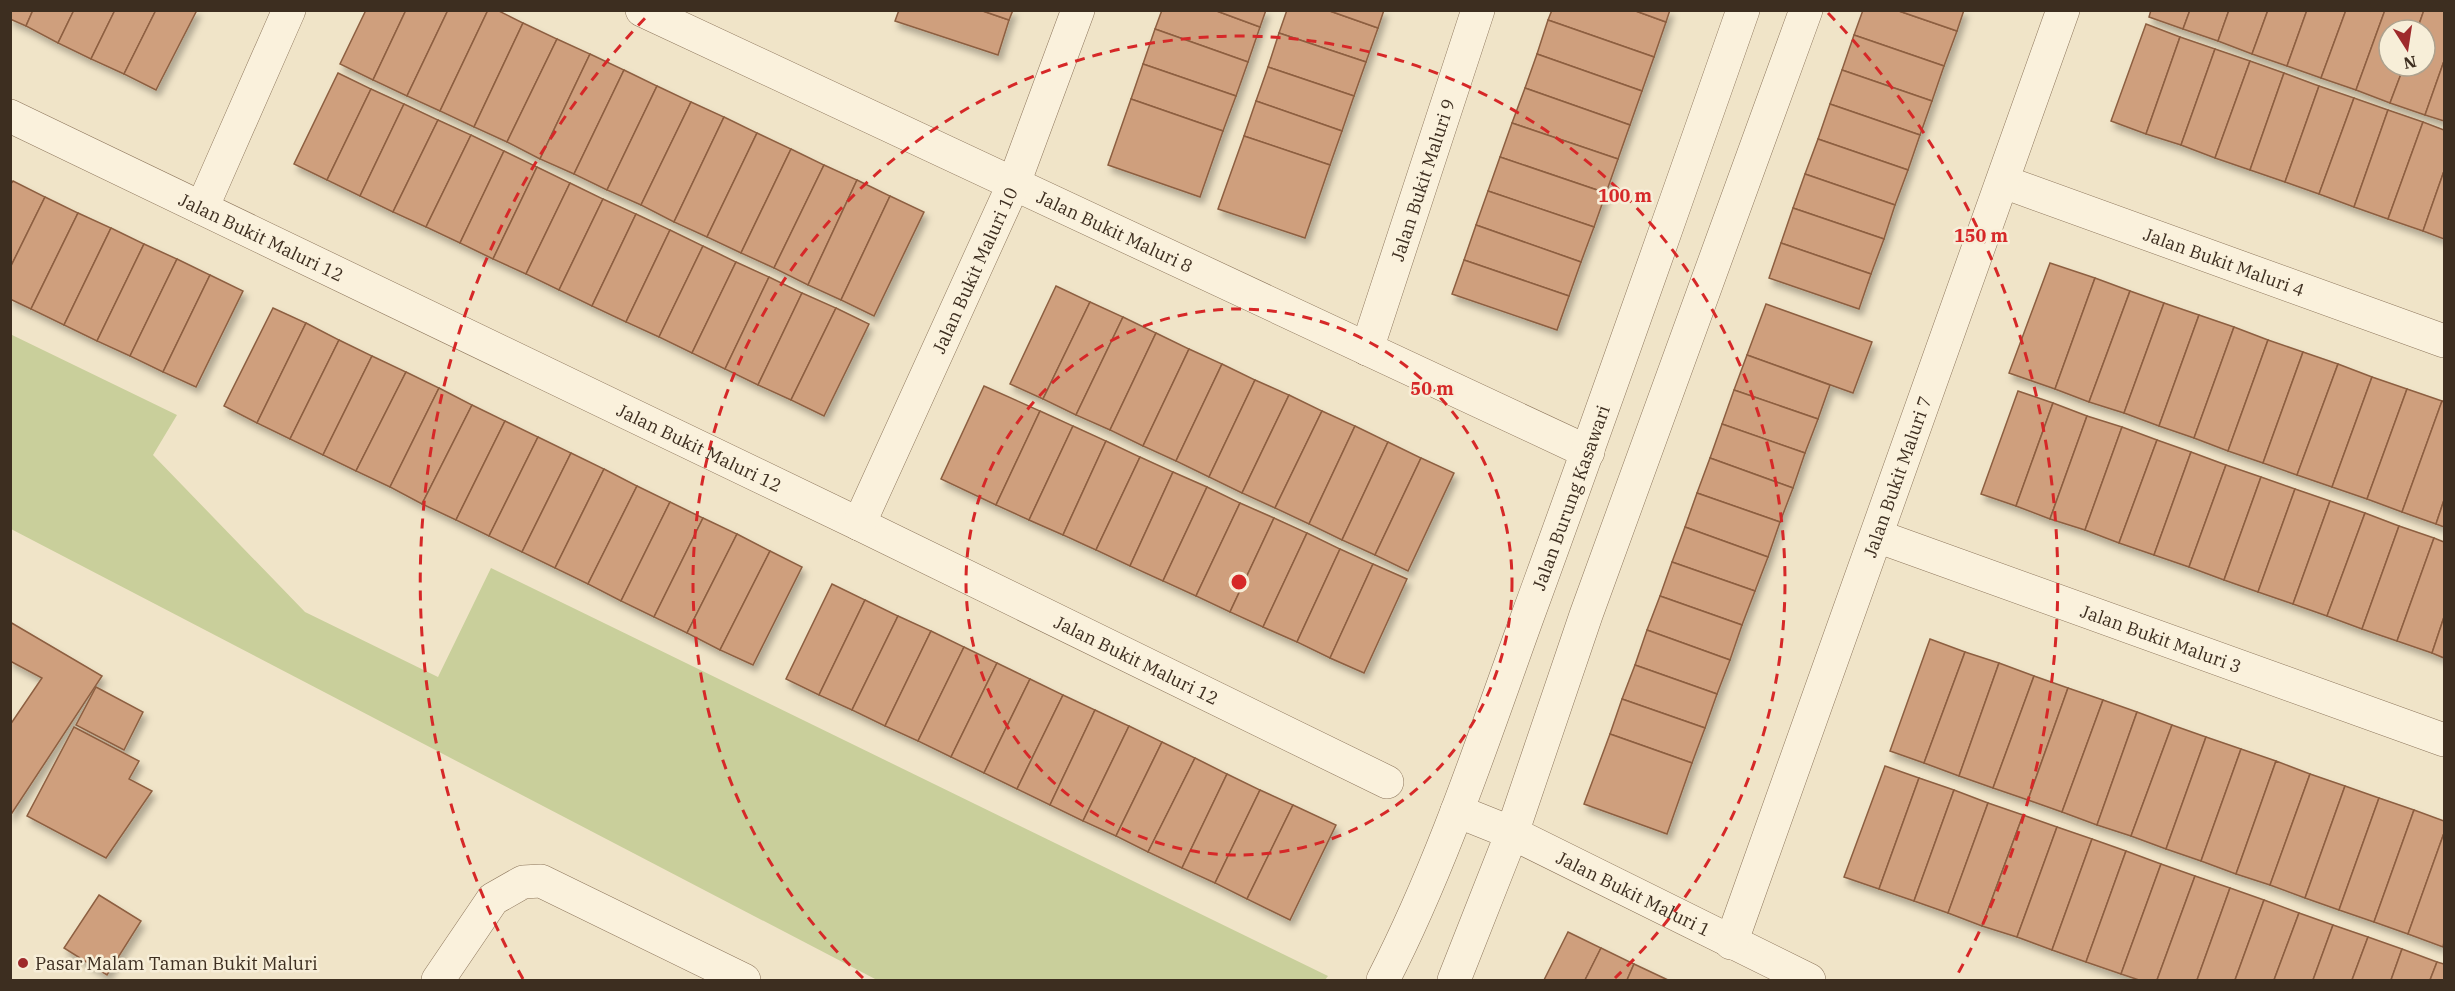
<svg xmlns="http://www.w3.org/2000/svg" width="2455" height="991" font-family="'IBM Plex Serif',serif">
<defs>
<filter id="shadow"><feDropShadow dx="3.5" dy="6" stdDeviation="3" flood-color="#0004"/></filter>
</defs>
<rect width="100%" height="100%" fill="#f0e4c8"/>
<polygon fill="#c9cf9b" points="10,334 177,415 153,455 305,612 438,677 491,568 1328,976 1325,980 877,980 11,529"/>
<g fill="#cf9f7d" stroke="#8d5f41" stroke-width="1.5" filter="url(#shadow)">
<polygon points="10,10 33,10 26,26 10,19"/>
<polygon points="33,10 74,10 58,43 26,26"/>
<polygon points="74,10 115,10 91,59 58,43"/>
<polygon points="115,10 156,10 124,74 91,59"/>
<polygon points="156,10 197,10 156,90 124,74"/>
<polygon points="366,10 406,10 373,80 340,64"/>
<polygon points="406,10 448,10 407,96 373,80"/>
<polygon points="448,10 488,10 440,111 407,96"/>
<polygon points="488,10 497,10 523,23 474,127 440,111"/>
<polygon points="899,10 980,10 1009,20 998,55 895,21"/>
<polygon points="980,10 1013,10 1009,20"/>
<polygon points="1162,10 1214,10 1260,27 1248,62 1155,29"/>
<polygon points="1214,10 1266,10 1260,27"/>
<polygon points="1287,10 1327,10 1378,28 1366,62 1279,33"/>
<polygon points="1327,10 1384,10 1378,28"/>
<polygon points="1552,10 1633,10 1666,22 1654,57 1548,20"/>
<polygon points="1633,10 1670,10 1666,22"/>
<polygon points="1863,10 1896,10 1957,31 1944,66 1854,35"/>
<polygon points="1896,10 1964,10 1957,31"/>
<polygon points="2151,10 2190,10 2183,29 2149,17"/>
<polygon points="2190,10 2229,10 2218,41 2183,29"/>
<polygon points="2229,10 2268,10 2252,54 2218,41"/>
<polygon points="2268,10 2307,10 2287,66 2252,54"/>
<polygon points="2307,10 2346,10 2321,78 2287,66"/>
<polygon points="2346,10 2385,10 2356,90 2321,78"/>
<polygon points="2385,10 2424,10 2417,30 2389,30 2389,66 2404,66 2390,103 2356,90"/>
<polygon points="2424,10 2444,10 2444,61 2425,115 2390,103 2404,66 2425,66 2425,30 2417,30"/>
<polygon points="1548,20 1654,57 1642,91 1537,54"/>
<polygon points="523,23 557,39 507,142 474,127"/>
<polygon points="2146,24 2180,37 2146,134 2111,121"/>
<polygon points="1155,29 1248,62 1236,96 1143,64"/>
<polygon points="1279,33 1366,62 1354,96 1268,67"/>
<polygon points="1854,35 1944,66 1932,101 1842,70"/>
<polygon points="2180,37 2215,49 2181,145 2146,134"/>
<polygon points="557,39 590,54 540,159 507,142"/>
<polygon points="2215,49 2250,61 2215,158 2181,145"/>
<polygon points="590,54 624,70 574,174 540,159"/>
<polygon points="1537,54 1642,91 1630,125 1525,88"/>
<polygon points="2250,61 2284,73 2250,170 2215,158"/>
<polygon points="2444,61 2444,121 2425,115"/>
<polygon points="1143,64 1236,96 1223,131 1131,99"/>
<polygon points="1268,67 1354,96 1342,131 1256,101"/>
<polygon points="624,70 657,86 607,190 574,174"/>
<polygon points="1842,70 1932,101 1920,135 1830,104"/>
<polygon points="338,73 371,89 327,180 294,164"/>
<polygon points="2284,73 2319,86 2285,182 2250,170"/>
<polygon points="657,86 691,102 641,205 607,190"/>
<polygon points="2319,86 2354,98 2319,194 2285,182"/>
<polygon points="1525,88 1630,125 1618,159 1512,123"/>
<polygon points="371,89 404,104 360,196 327,180"/>
<polygon points="2354,98 2388,110 2354,207 2319,194"/>
<polygon points="1131,99 1223,131 1200,197 1108,165"/>
<polygon points="1256,101 1342,131 1330,165 1244,136"/>
<polygon points="691,102 724,117 674,222 641,205"/>
<polygon points="404,104 438,120 393,212 360,196"/>
<polygon points="1830,104 1920,135 1908,170 1818,139"/>
<polygon points="2388,110 2423,122 2388,219 2354,207"/>
<polygon points="724,117 757,133 707,237 674,222"/>
<polygon points="438,120 471,135 426,227 393,212"/>
<polygon points="2423,122 2444,130 2444,171 2423,231 2388,219"/>
<polygon points="1512,123 1618,159 1606,193 1500,157"/>
<polygon points="757,133 791,149 741,253 707,237"/>
<polygon points="471,135 504,151 460,243 426,227"/>
<polygon points="1244,136 1330,165 1305,238 1218,209"/>
<polygon points="1818,139 1908,170 1895,205 1805,174"/>
<polygon points="791,149 824,165 774,268 741,253"/>
<polygon points="504,151 537,167 493,259 460,243"/>
<polygon points="1500,157 1606,193 1594,227 1488,191"/>
<polygon points="824,165 857,180 808,285 774,268"/>
<polygon points="537,167 570,183 526,274 493,259"/>
<polygon points="2444,171 2444,239 2423,231"/>
<polygon points="1805,174 1895,205 1884,239 1793,208"/>
<polygon points="857,180 890,196 841,300 808,285"/>
<polygon points="13,181 45,197 10,268 10,185"/>
<polygon points="570,183 603,199 559,290 526,274"/>
<polygon points="1488,191 1594,227 1581,262 1476,225"/>
<polygon points="890,196 924,212 874,316 841,300"/>
<polygon points="45,197 78,213 31,309 10,299 10,268"/>
<polygon points="603,199 636,214 592,306 559,290"/>
<polygon points="1793,208 1884,239 1871,274 1781,243"/>
<polygon points="78,213 111,228 64,325 31,309"/>
<polygon points="636,214 670,230 626,322 592,306"/>
<polygon points="1476,225 1581,262 1569,296 1464,260"/>
<polygon points="111,228 144,244 97,341 64,325"/>
<polygon points="670,230 703,246 659,337 626,322"/>
<polygon points="1781,243 1871,274 1859,309 1769,278"/>
<polygon points="144,244 177,259 130,356 97,341"/>
<polygon points="703,246 736,262 692,353 659,337"/>
<polygon points="177,259 210,275 163,372 130,356"/>
<polygon points="1464,260 1569,296 1557,330 1452,294"/>
<polygon points="736,262 769,277 725,369 692,353"/>
<polygon points="2050,263 2095,278 2055,389 2009,373"/>
<polygon points="210,275 243,291 196,387 163,372"/>
<polygon points="769,277 802,293 758,385 725,369"/>
<polygon points="2095,278 2130,291 2089,402 2055,389"/>
<polygon points="1056,286 1090,302 1043,399 1010,384"/>
<polygon points="2130,291 2164,303 2124,413 2089,402"/>
<polygon points="802,293 836,308 791,400 758,385"/>
<polygon points="1090,302 1123,317 1076,415 1043,399"/>
<polygon points="2164,303 2199,315 2159,426 2124,413"/>
<polygon points="1766,304 1872,342 1853,393 1747,355"/>
<polygon points="273,308 306,323 257,423 224,406"/>
<polygon points="836,308 869,324 824,416 791,400"/>
<polygon points="2199,315 2234,327 2194,438 2159,426"/>
<polygon points="1123,317 1156,333 1110,430 1076,415"/>
<polygon points="306,323 339,340 290,439 257,423"/>
<polygon points="2234,327 2268,340 2228,451 2194,438"/>
<polygon points="1156,333 1189,349 1143,446 1110,430"/>
<polygon points="339,340 372,356 323,455 290,439"/>
<polygon points="2268,340 2303,352 2263,463 2228,451"/>
<polygon points="1189,349 1222,364 1176,461 1143,446"/>
<polygon points="2303,352 2338,364 2297,475 2263,463"/>
<polygon points="1747,355 1830,385 1818,419 1734,390"/>
<polygon points="372,356 406,372 356,471 323,455"/>
<polygon points="1222,364 1255,380 1209,477 1176,461"/>
<polygon points="2338,364 2372,377 2332,487 2297,475"/>
<polygon points="406,372 439,388 390,487 356,471"/>
<polygon points="2372,377 2407,389 2367,499 2332,487"/>
<polygon points="1255,380 1289,395 1242,493 1209,477"/>
<polygon points="984,386 1040,411 996,505 941,479"/>
<polygon points="439,388 472,405 422,504 390,487"/>
<polygon points="2407,389 2442,401 2402,512 2367,499"/>
<polygon points="1734,390 1818,419 1805,453 1722,424"/>
<polygon points="2018,391 2053,403 2016,506 1981,494"/>
<polygon points="1289,395 1322,411 1275,508 1242,493"/>
<polygon points="2442,401 2444,402 2444,500 2436,524 2402,512"/>
<polygon points="2053,403 2087,416 2050,519 2016,506"/>
<polygon points="472,405 505,421 456,520 422,504"/>
<polygon points="1040,411 1073,426 1029,520 996,505"/>
<polygon points="1322,411 1355,426 1309,524 1275,508"/>
<polygon points="2087,416 2122,427 2085,530 2050,519"/>
<polygon points="505,421 538,437 489,536 456,520"/>
<polygon points="1722,424 1805,453 1793,488 1710,458"/>
<polygon points="1073,426 1106,441 1063,535 1029,520"/>
<polygon points="1355,426 1388,442 1342,540 1309,524"/>
<polygon points="2122,427 2157,440 2119,543 2085,530"/>
<polygon points="538,437 571,453 522,552 489,536"/>
<polygon points="2157,440 2191,452 2154,555 2119,543"/>
<polygon points="1106,441 1140,457 1096,550 1063,535"/>
<polygon points="1388,442 1421,458 1375,555 1342,540"/>
<polygon points="2191,452 2226,465 2189,567 2154,555"/>
<polygon points="571,453 604,469 555,568 522,552"/>
<polygon points="1140,457 1173,472 1130,566 1096,550"/>
<polygon points="1421,458 1454,473 1408,571 1375,555"/>
<polygon points="1710,458 1793,488 1780,522 1697,493"/>
<polygon points="2226,465 2261,477 2224,580 2189,567"/>
<polygon points="604,469 637,486 588,584 555,568"/>
<polygon points="1173,472 1207,487 1163,581 1130,566"/>
<polygon points="2261,477 2295,489 2258,592 2224,580"/>
<polygon points="637,486 670,502 621,601 588,584"/>
<polygon points="1207,487 1240,503 1196,596 1163,581"/>
<polygon points="2295,489 2330,501 2293,604 2258,592"/>
<polygon points="1697,493 1780,522 1768,557 1685,527"/>
<polygon points="2444,500 2444,527 2436,524"/>
<polygon points="2330,501 2365,513 2327,616 2293,604"/>
<polygon points="670,502 703,518 654,617 621,601"/>
<polygon points="1240,503 1274,518 1230,612 1196,596"/>
<polygon points="2365,513 2399,526 2362,629 2327,616"/>
<polygon points="703,518 737,534 687,633 654,617"/>
<polygon points="1274,518 1307,533 1263,627 1230,612"/>
<polygon points="2399,526 2434,538 2397,641 2362,629"/>
<polygon points="1685,527 1768,557 1755,591 1672,562"/>
<polygon points="1307,533 1340,549 1297,642 1263,627"/>
<polygon points="737,534 770,551 720,650 687,633"/>
<polygon points="2434,538 2444,542 2444,617 2432,653 2397,641"/>
<polygon points="1340,549 1373,564 1330,658 1297,642"/>
<polygon points="770,551 802,567 753,665 720,650"/>
<polygon points="1672,562 1755,591 1742,625 1660,596"/>
<polygon points="1373,564 1407,579 1364,673 1330,658"/>
<polygon points="832,584 865,600 819,695 786,679"/>
<polygon points="1660,596 1742,625 1730,660 1647,630"/>
<polygon points="865,600 898,616 852,710 819,695"/>
<polygon points="898,616 931,631 885,726 852,710"/>
<polygon points="2444,617 2444,658 2432,653"/>
<polygon points="10,622 102,676 10,816 10,725 42,678 10,661"/>
<polygon points="1647,630 1730,660 1717,694 1635,665"/>
<polygon points="931,631 964,647 918,741 885,726"/>
<polygon points="1930,639 1965,652 1924,763 1890,751"/>
<polygon points="964,647 997,663 951,757 918,741"/>
<polygon points="1965,652 1999,663 1959,776 1924,763"/>
<polygon points="997,663 1030,679 984,773 951,757"/>
<polygon points="1999,663 2034,676 1993,788 1959,776"/>
<polygon points="1635,665 1717,694 1705,728 1622,699"/>
<polygon points="2034,676 2068,688 2028,800 1993,788"/>
<polygon points="1030,679 1063,695 1017,789 984,773"/>
<polygon points="96,687 143,712 124,750 76,725"/>
<polygon points="2068,688 2103,700 2062,812 2028,800"/>
<polygon points="1063,695 1095,710 1050,805 1017,789"/>
<polygon points="1622,699 1705,728 1692,763 1610,734"/>
<polygon points="2103,700 2137,712 2097,825 2062,812"/>
<polygon points="1095,710 1129,726 1083,821 1050,805"/>
<polygon points="2137,712 2172,725 2131,836 2097,825"/>
<polygon points="2172,725 2206,737 2166,849 2131,836"/>
<polygon points="1129,726 1162,742 1116,836 1083,821"/>
<polygon points="74,727 139,761 129,779 152,791 106,858 27,816"/>
<polygon points="1610,734 1692,763 1667,834 1584,804"/>
<polygon points="2206,737 2241,749 2201,861 2166,849"/>
<polygon points="1162,742 1195,758 1148,852 1116,836"/>
<polygon points="2241,749 2276,761 2236,874 2201,861"/>
<polygon points="1195,758 1227,774 1182,868 1148,852"/>
<polygon points="2276,761 2310,774 2270,885 2236,874"/>
<polygon points="1885,766 1919,778 1879,889 1844,877"/>
<polygon points="1227,774 1260,790 1215,883 1182,868"/>
<polygon points="2310,774 2345,786 2305,898 2270,885"/>
<polygon points="1919,778 1954,790 1914,901 1879,889"/>
<polygon points="2345,786 2379,798 2339,910 2305,898"/>
<polygon points="1260,790 1293,805 1247,899 1215,883"/>
<polygon points="1954,790 1988,803 1948,913 1914,901"/>
<polygon points="2379,798 2414,810 2374,922 2339,910"/>
<polygon points="1988,803 2023,815 1982,926 1948,913"/>
<polygon points="1293,805 1336,825 1290,920 1247,899"/>
<polygon points="2414,810 2444,821 2444,833 2408,934 2374,922"/>
<polygon points="2023,815 2057,827 2017,937 1982,926"/>
<polygon points="2057,827 2092,839 2052,950 2017,937"/>
<polygon points="2444,833 2444,942 2443,947 2408,934"/>
<polygon points="2092,839 2126,851 2086,962 2052,950"/>
<polygon points="2126,851 2161,864 2121,974 2086,962"/>
<polygon points="2161,864 2195,876 2157,980 2139,980 2121,974"/>
<polygon points="2195,876 2230,888 2197,980 2157,980"/>
<polygon points="2230,888 2264,900 2235,980 2197,980"/>
<polygon points="99,895 141,921 107,975 64,948"/>
<polygon points="2264,900 2299,913 2274,980 2235,980"/>
<polygon points="2299,913 2333,925 2313,980 2274,980"/>
<polygon points="2333,925 2368,937 2352,980 2313,980"/>
<polygon points="1568,932 1601,948 1585,980 1544,980"/>
<polygon points="2368,937 2402,949 2391,980 2352,980"/>
<polygon points="1601,948 1634,964 1627,980 1585,980"/>
<polygon points="2402,949 2437,962 2430,980 2391,980"/>
<polygon points="2437,962 2444,964 2444,980 2430,980"/>
<polygon points="1634,964 1668,980 1627,980"/>
</g>
<g fill="none" stroke-linecap="round" stroke-linejoin="round">
<defs>
<g id="minor">
<path id="s1" d="M642,10L1588,452"/>
<path id="s2" d="M10,116L859,524L1387,782"/>
<path id="s3" d="M2004,182L2444,341"/>
<polyline points="202,208 289,10"/>
<path id="s4" d="M1367,349L1478,10"/>
<path id="s5" d="M859,524L1014,183L1078,10"/>
<path id="s6" d="M1877,536L2444,740"/>
<path id="s7" d="M1457,811L1512,833L1809,980"/>
<path id="s8" d="M1731,943L2063,10"/>
<polyline points="438,980 493,899 523,882 541,881 744,980"/>
</g>
<g id="tertiary">
<path id="s9" d="M1383,980C1442,865 1483,740 1527,618C1601,416 1672,213 1743,10"/>
<polyline points="1454,980 1512,833 1586,615 1806,10"/>
</g>
</defs>
<use href="#minor" stroke="#8d765c" stroke-width="34"/>
<use href="#tertiary" stroke="#8d765c" stroke-width="34"/>
<use href="#minor" stroke="#faf1dc" stroke-width="33"/>
<use href="#tertiary" stroke="#faf1dc" stroke-width="33"/>
</g>
<g fill="none" stroke="#d62828" stroke-width="3" stroke-dasharray="10 8">
<circle cx="1239" cy="582" r="273"/>
<path d="M863 978A546 546 0 1 1 1615 978"/>
<path d="M523 979A819 819 0 0 1 650 13M1828 13A819 819 0 0 1 1955 979"/>
</g>
<circle fill="#9e2a2b" stroke="#f7eed8" stroke-width="2" cx="23" cy="963" r="6"/>
<g text-anchor="middle" dominant-baseline="central" stroke-width="5" stroke-linejoin="round" paint-order="stroke">
<g font-size="18" fill="#3d2e20" stroke="#f7eed8">
<text stroke="none"><textPath href="#s4" startOffset="178">Jalan Bukit Maluri 9</textPath></text>
<text stroke="none"><textPath href="#s1" startOffset="522">Jalan Bukit Maluri 8</textPath></text>
<text stroke="none"><textPath href="#s2" startOffset="279">Jalan Bukit Maluri 12</textPath></text>
<text stroke="none"><textPath href="#s3" startOffset="234">Jalan Bukit Maluri 4</textPath></text>
<text stroke="none"><textPath href="#s5" startOffset="279">Jalan Bukit Maluri 10</textPath></text>
<text stroke="none"><textPath href="#s2" startOffset="765">Jalan Bukit Maluri 12</textPath></text>
<text stroke="none"><textPath href="#s8" startOffset="495">Jalan Bukit Maluri 7</textPath></text>
<text stroke="none"><textPath href="#s9" startOffset="518">Jalan Burung Kasawari</textPath></text>
<text stroke="none"><textPath href="#s6" startOffset="302">Jalan Bukit Maluri 3</textPath></text>
<text stroke="none"><textPath href="#s2" startOffset="1251">Jalan Bukit Maluri 12</textPath></text>
<text stroke="none"><textPath href="#s7" startOffset="195">Jalan Bukit Maluri 1</textPath></text>
</g>
<g font-size="18" fill="#3d2e20" stroke="#f7eed8" text-anchor="start">
<text x="35" y="963">Pasar Malam Taman Bukit Maluri</text>
</g>
</g>
<circle cx="1239" cy="582" r="9" fill="#d62828" stroke="#f7eed8" stroke-width="3"/>
<g font-size="18" text-anchor="middle" font-weight="bold" fill="#d62828" stroke="#f7eed8" stroke-width="5" stroke-linejoin="round" paint-order="stroke">
<text x="1625" y="202">100 m</text>
<text x="1981" y="242">150 m</text>
<text x="1432" y="395">50 m</text>
</g>
<rect width="2455" height="991" fill="none" stroke="#3d2e20" stroke-width="24"/>
<g transform="translate(2407 48) rotate(168)"><circle r="28" fill="#f7eed8" stroke="#ada18e" stroke-width="1.5"/>
<path d="M0-4.5L10 22L0 15L-10 22Z" fill="#9e2a2b"/>
<text y="-9" font-size="16" font-weight="bold" text-anchor="middle" fill="#3d2e20">N</text>
</g>
</svg>
